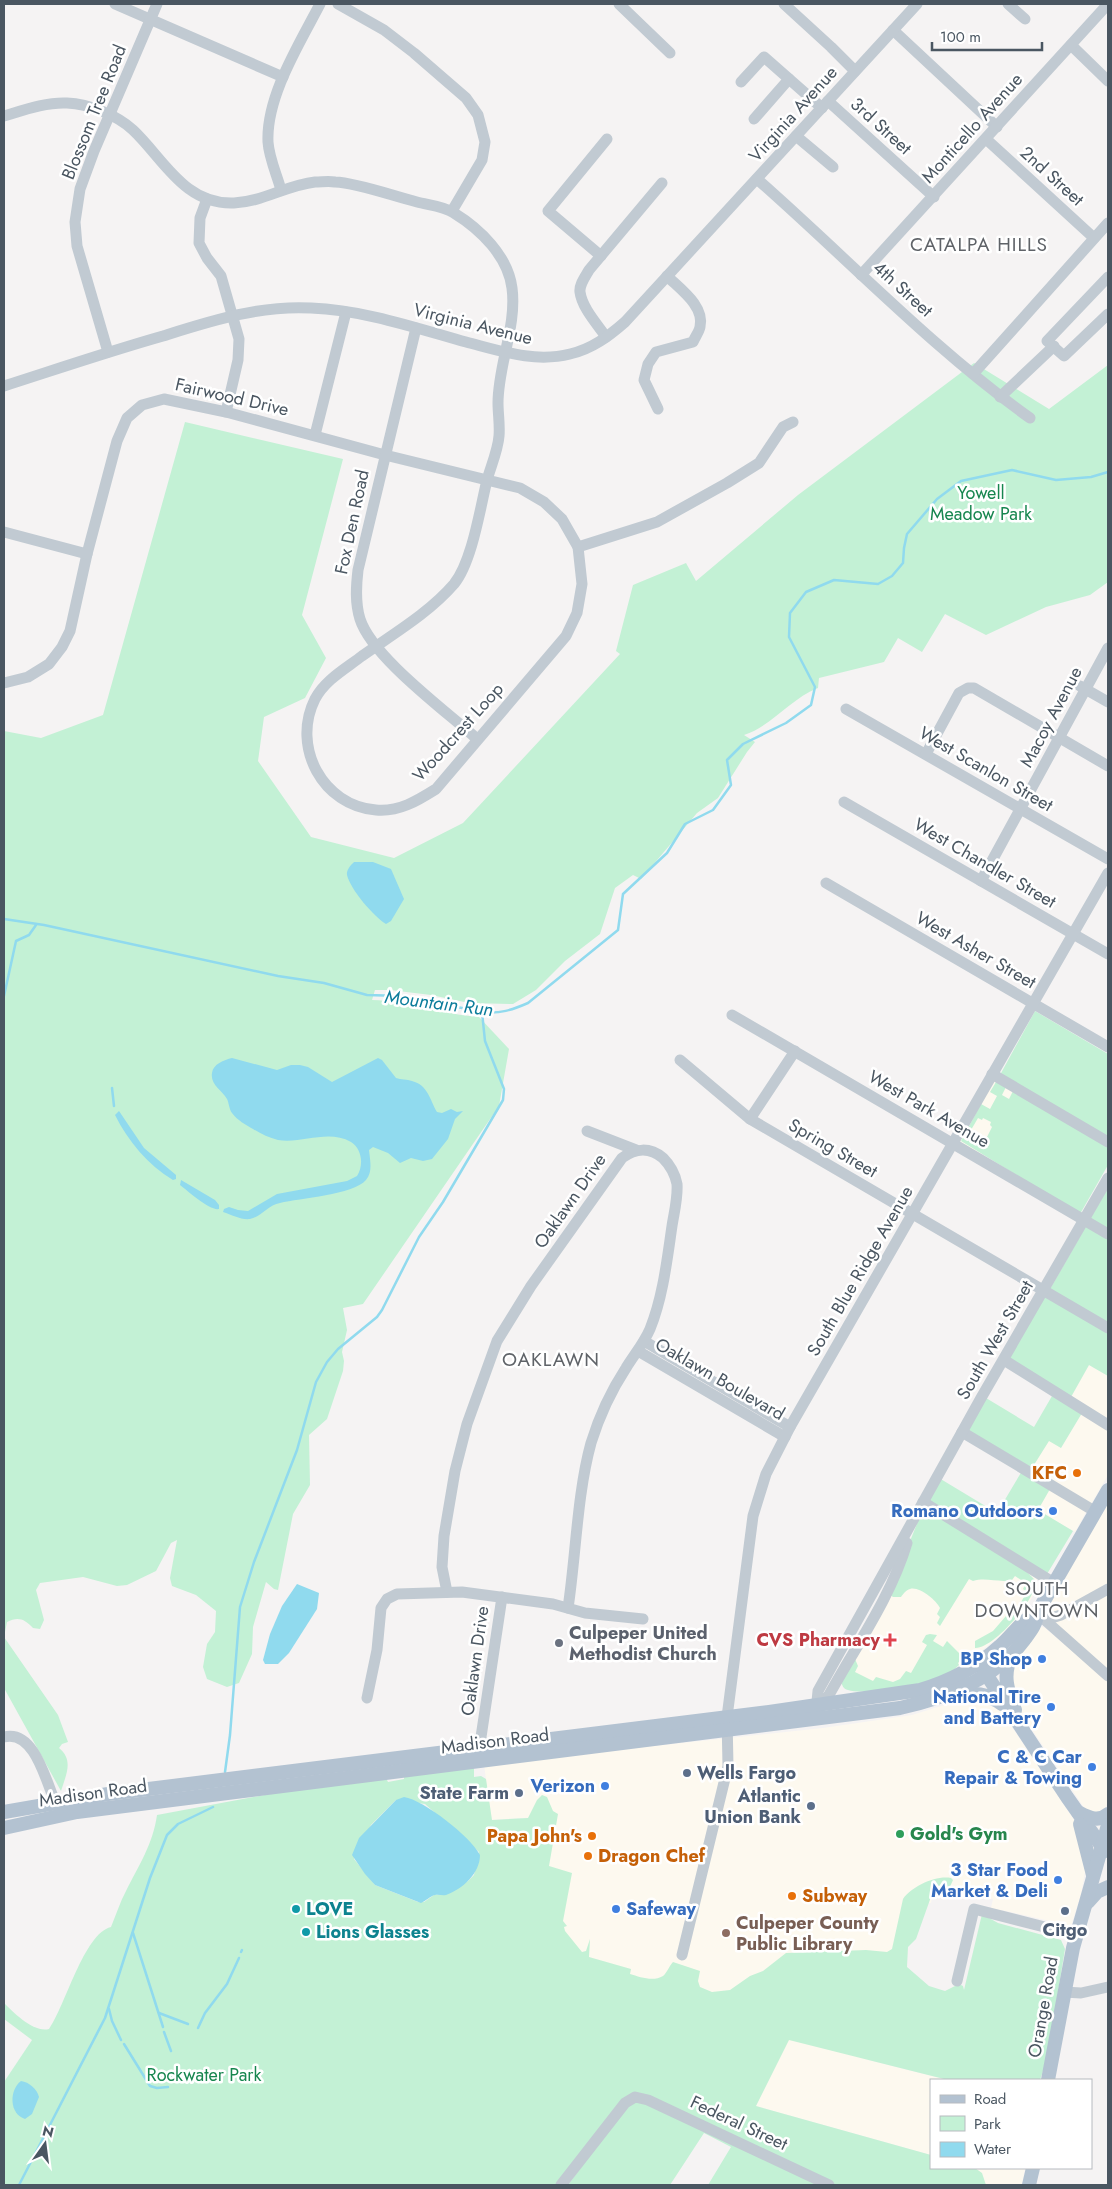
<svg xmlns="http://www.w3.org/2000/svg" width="1112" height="2189" font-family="Jost,sans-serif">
<rect width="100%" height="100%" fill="#f5f3f3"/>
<g fill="#fdf9ef">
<polygon points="993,1080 1017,1094 981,1156 958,1142"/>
<polygon points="1089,1365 1108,1376 1108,1420 1071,1397"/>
<polygon points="1082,1413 1108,1429 1108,1475 1091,1504 1032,1468 1049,1440 1061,1448"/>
<polygon points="1050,1489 1086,1512 1075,1532 1037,1510"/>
<polygon points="1108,1503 1108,1586 1057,1612 1049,1613 1047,1608"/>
<polygon points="925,1510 1037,1579 1038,1588 1021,1615 1005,1632 981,1651 944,1676 848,1690 842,1686 903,1562 917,1523"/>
<polygon points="1108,1593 1108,1670 1052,1622"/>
<polygon points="1040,1626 1045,1628 1108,1681 1108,1800 1106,1807 1097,1813 1085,1809 1015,1704 1007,1670"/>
<polygon points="967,1698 978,1698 1000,1709 1078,1826 1086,1867 1081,1894 1071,1926 1002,1910 1001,1915 990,1912 993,1899 949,1889 933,1891 931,1903 918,1900 868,2060 948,2080 931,2080 931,2155 756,2106 788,2040 689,2015 528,1922 556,1816 491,1820 484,1764 823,1728 912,1715"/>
<polygon points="974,2168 1025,2168 1022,2185 978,2185"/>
</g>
<g fill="#c3f1d5" fill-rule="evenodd">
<path d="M974,363L1049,409L1108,365V582L1090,595L1046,607L986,635L945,614L922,652L898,638L884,662L819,678L818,688C790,699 773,725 744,735L755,742L747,752L718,798L697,813L641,879L633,875L615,888L600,934L565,961L536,990L513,1004L469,1003L431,995L390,990H375L372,1000C410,1001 441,1014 479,1017L509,1049L499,1106L363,1304L343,1308L347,1330L342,1352L344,1361L343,1371L327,1419L309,1435L310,1485L293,1514L278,1590L274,1589L266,1582L253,1627L252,1654L239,1683L227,1687L207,1679L203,1667L207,1644L215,1632L216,1611L196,1595L172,1586L170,1578L177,1540L171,1543L156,1571L127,1585L117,1586L83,1577L40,1583L36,1590L44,1620L40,1629L33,1628C25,1619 18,1616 7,1622L4,1637V731L41,738L103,715L185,422L343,459L302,615L326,658L305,698L264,717L258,761L311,837L394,858L463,823L620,654L616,651L633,585L686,563L696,581L798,495Z"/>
<polygon points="1035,1011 1108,1054 1108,1137 1000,1075"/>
<path d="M996,1082L1006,1087L1002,1095L1009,1099L1013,1091L1108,1146V1165L1080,1214L961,1141L981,1104L990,1109L997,1096L990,1092ZM978,1118L982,1120L983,1118L991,1122L990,1125L992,1127L986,1139L971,1130Z"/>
<polygon points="1108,1188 1108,1230 1090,1219"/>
<polygon points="1086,1226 1108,1239 1108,1324 1050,1289"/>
<polygon points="1045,1295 1108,1333 1108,1376 1089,1365 1071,1397 1008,1359"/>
<polygon points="1052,1396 1082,1413 1061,1448 1049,1441 1032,1468 967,1430 986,1398 1034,1427"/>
<polygon points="1022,1471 1050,1489 1038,1510 1073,1531 1047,1574 927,1500 939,1478 997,1513"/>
<path d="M922,1511L942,1518L1027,1572L1036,1581C1036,1600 993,1649 975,1648V1641L993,1631L1006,1616L1011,1619L1027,1592L1023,1589L1026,1583L1015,1576L1012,1580C999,1583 986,1577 973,1581L969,1579L940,1626L937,1623L940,1617L937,1614L940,1608C936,1600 919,1586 910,1589C906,1590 903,1594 901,1597H893L889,1594Z"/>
<path d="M930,1634L937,1635L933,1641L943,1647L947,1641L962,1656V1659L958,1663L959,1665C955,1669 949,1674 943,1676C925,1684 866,1696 848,1690C843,1689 842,1685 841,1681L855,1659L858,1666L855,1672L873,1681L876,1677L893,1682L900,1679L906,1671L911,1673L927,1645L922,1642L926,1635Z"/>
<path d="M4,1637L58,1715L68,1742L62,1744L59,1748C74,1760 66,1775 61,1791L4,1688Z"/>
<path d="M474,1767V1777L481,1776L486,1779L492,1820L528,1818L537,1800L542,1795L547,1797L553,1811L558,1814L549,1866L572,1873L563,1921L567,1926L564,1927L565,1931L582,1952L586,1951L590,1939L589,1957L631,1969L630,1974C640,1977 653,1982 663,1976C667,1973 669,1966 673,1962L700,1971L698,1981L700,1987L712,1992L730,1990L750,1976L763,1971L786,1953L866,1950L887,1952L892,1949L903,1899C912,1886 936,1875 951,1878L953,1880L949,1889H939L932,1894L916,1939L908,1947L907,1967L929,1986L945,1991L959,1984L963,1986L964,1990L982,1914L998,1923L1061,1940L1065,1949L1047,2059L1040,2080H948L789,2040L756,2106L931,2155V2168H975L982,2173L986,2185H835L641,2094L557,2185H4V2082L32,2040L4,2019V2003C14,2013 34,2033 49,2029C65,2007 84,1933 111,1927C116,1915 120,1902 126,1891C139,1865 153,1844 157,1815L313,1786L386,1778L388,1782L404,1779V1777ZM396,1800L425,1804L479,1852L474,1875L468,1881L446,1894L434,1895L424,1902H418L375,1885L354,1859L371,1825Z"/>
<polygon points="639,2099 822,2185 708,2185 731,2147 704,2133 670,2185 568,2185 627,2106"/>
</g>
<g fill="#90daee">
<path d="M354,862H373L391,869L404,899L391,921L386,924C374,917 350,889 347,875C346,870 351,865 354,862Z"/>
<path d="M232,1058L277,1070L291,1065H300L308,1067L332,1082L378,1058L382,1060L396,1078C401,1080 407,1079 412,1081C428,1085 430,1100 437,1112L442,1113L451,1109L457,1112L463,1111L455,1119L448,1139L432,1159L423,1161L411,1158L400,1163L388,1153L373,1147L369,1150C370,1160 373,1172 366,1180C353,1195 300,1198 280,1203C268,1205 261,1217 250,1219C241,1220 232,1215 223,1212L224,1209L229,1207L238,1210L248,1211L277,1194L347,1181L357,1176C364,1165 362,1149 351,1142C328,1129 302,1144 278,1140C269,1138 261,1134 253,1129C246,1125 237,1120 232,1113C229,1109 229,1103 227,1099C222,1090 210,1085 212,1073C213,1064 224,1060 232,1058Z"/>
<path d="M119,1111L144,1148L176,1175V1179L173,1180C148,1165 128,1141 115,1115Z"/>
<path d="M181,1180L215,1200L219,1205V1209C210,1211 188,1191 180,1185Z"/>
<polygon points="297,1584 319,1593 317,1609 289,1653 278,1664 265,1664 263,1660 270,1634 282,1606"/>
<path d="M404,1797C424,1800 471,1837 480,1855C480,1873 463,1889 446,1895C442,1896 439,1894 435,1895C430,1896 426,1901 421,1903L375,1885L365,1874L352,1855L359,1838L396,1800Z"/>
<path d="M21,2081C29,2082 37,2089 39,2097L32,2114L25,2119C9,2114 9,2090 21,2081Z"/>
</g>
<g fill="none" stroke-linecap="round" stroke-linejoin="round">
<g stroke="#90daee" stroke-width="2.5">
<path d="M4,919L44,925L278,976L324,983L367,995L402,996L482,1012C500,1014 512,1010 528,1003L618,930L623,894L667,853L685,824L713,810L731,785L727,760L743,744L786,723L811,705L815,687L789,637L790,613L806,592L834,580L878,584L892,576L903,563L904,548L907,534L937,499L961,481L1012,470L1056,480L1091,477L1108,472"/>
<polyline points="4,996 16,941 29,935 36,925"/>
<polyline points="112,1088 114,1106"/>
<polyline points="225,1772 230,1735 240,1607 254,1562 297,1450 316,1382 327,1362 338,1349 377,1317 382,1310 419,1237 443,1202 503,1100 504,1089 485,1041 482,1012"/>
<polyline points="133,1933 163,2027"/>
<polyline points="241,1952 242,1950"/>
<polyline points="109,2009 112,2021 121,2040"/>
<polyline points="159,2013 188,2024"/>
<polyline points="198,2028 205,2013 227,1984 239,1958"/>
<polyline points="164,2032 171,2051"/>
<polyline points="124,2044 150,2086 157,2088 168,2087"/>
<polyline points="19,2185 105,2018 150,1878 167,1835 178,1824 213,1807"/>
</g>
<g stroke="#c1cad2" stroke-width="11">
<polyline points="115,4 283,77"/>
<polyline points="338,4 384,30 414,53 466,98 478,115 485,142 482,160 452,211"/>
<polyline points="619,4 670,53"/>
<polyline points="784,4 831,47 855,71"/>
<polyline points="1008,4 1025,19"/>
<polyline points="893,30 997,127"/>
<polyline points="1071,45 1108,81"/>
<polyline points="741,82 764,57 822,108"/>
<polyline points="828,101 934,197"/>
<path d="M4,116C24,110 46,102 67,103C89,104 117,115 133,130C163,158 184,205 234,203C262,202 287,185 315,182C322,182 329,181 335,182C358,183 393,196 417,202C428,205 444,206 454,213C480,229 508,256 512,288C517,326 498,365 498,403C498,414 500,425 499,436C498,450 491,466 487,480C480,509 472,562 454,584C429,613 393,634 362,656C345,669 325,680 315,699C291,747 323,806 376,810C399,812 417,801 436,789L566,636L577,613L582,584L578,547L562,519L544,502L520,488L385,455L226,412L164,399L142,405L127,418L117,441L87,554L70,631L62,647L49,664L28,677L4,683"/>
<polyline points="754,119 789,79"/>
<polyline points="796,136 833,167"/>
<polyline points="986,139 1094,238"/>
<path d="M757,179C848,259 932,348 1030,418"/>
<path d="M281,190C277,175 269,158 268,142C266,96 300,43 320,4"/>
<polyline points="207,199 200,218 199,243 207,258 221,276 239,339 238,360 226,412"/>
<polyline points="601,256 548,211 607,139"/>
<polyline points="861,275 1108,4"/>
<polyline points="1108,277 1047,341 1064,356 1108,314"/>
<path d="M416,328L358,570C356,587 355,603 360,619C372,657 446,711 477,739"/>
<path d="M606,337C598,325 582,308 580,292C579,285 585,277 589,270L662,183"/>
<polyline points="108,352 77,246 75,222 80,189 94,151 157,4"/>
<polyline points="973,374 1108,223"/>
<path d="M4,386C57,369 110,351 163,336C211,321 260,305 311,308C364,310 416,328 466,342C501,351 535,363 570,354C592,349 609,336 625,322L917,4"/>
<polyline points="1000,397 1054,346"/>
<path d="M658,409L644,380L648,364L656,352L693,342C695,337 699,332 700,327C705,306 680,289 667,276"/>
<polyline points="315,435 346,312"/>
<polyline points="4,532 87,554"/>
<polyline points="578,547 657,522 727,483 759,463 783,427 793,422"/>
<polyline points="1080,686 1108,702"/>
<polyline points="846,709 1108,859"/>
<polyline points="926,754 959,693 968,688 974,688 1108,766"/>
<polyline points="844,802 1108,954"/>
<polyline points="981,881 1108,648"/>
<polyline points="826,883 1108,1047"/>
<polyline points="732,1015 1108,1234"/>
<polyline points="680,1060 750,1119 1108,1328"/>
<polyline points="992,1074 1108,1142"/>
<polyline points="750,1119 795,1051"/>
<polyline points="587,1131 636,1150"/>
<polyline points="644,1341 790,1427"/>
<polyline points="638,1351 785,1437"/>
<polyline points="1004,1360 1108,1425"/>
<polyline points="962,1432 1096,1512"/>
<polyline points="923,1502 1054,1583"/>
<path d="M447,1592L442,1567L444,1536L455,1471L467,1424L497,1341L531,1286L622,1158C635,1148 650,1147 663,1158C670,1165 675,1174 677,1184C678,1198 674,1213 672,1226C667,1260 663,1297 650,1329C644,1343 634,1355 626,1368C611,1391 599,1417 591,1443C577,1494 576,1555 568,1608"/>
<polyline points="1037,1613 1108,1676"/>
<polyline points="1045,1620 1061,1615 1108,1589"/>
<polyline points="367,1698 377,1650 381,1608 387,1599 397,1594 462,1592 553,1604 585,1613 643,1619"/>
<path d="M818,1705L829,1695C856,1646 891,1597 907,1543"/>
<polyline points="816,1712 818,1691 981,1398 1108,1178"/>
<path d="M4,1737C34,1729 46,1781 55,1802"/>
<polyline points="484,1756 481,1737 502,1597"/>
<polyline points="682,1955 728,1766 727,1717 753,1516 766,1474 790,1427 1108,873"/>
<polyline points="957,1981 974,1909 1076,1935"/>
<polyline points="1064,1992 1081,1993 1108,1987"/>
<polyline points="561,2185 625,2103 635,2097 648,2100 829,2185"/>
</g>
<g stroke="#b3c2d1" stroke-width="14">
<path d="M1011,1657C1002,1676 1008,1691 1015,1710"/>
<polyline points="982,1668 1067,1797 1105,1851"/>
<path d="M956,1694C974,1693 987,1693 1002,1704"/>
<path d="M4,1812L108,1794L769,1712L920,1690C951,1681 977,1667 1000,1646C1013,1635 1022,1619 1037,1613"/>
<path d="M1078,1812C1088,1817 1098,1823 1108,1814"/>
<polyline points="1080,1824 1093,1875"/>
<path d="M4,1828L77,1812L900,1708C946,1698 995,1679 1024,1640C1030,1632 1037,1624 1037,1613L1108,1490"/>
<polyline points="1088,1902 1097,1892 1108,1887"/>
<polyline points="1048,2080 1073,1948 1108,1825"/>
<polyline points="1029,2185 1033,2168"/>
</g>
</g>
<g fill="#e8710a" stroke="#fff" stroke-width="2">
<circle cx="1077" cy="1473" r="5"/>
<circle cx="592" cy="1836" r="5"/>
<circle cx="588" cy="1856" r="5"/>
<circle cx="792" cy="1896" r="5"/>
</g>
<g fill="#3f7fe0" stroke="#fff" stroke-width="2">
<circle cx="1053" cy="1511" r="5"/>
<circle cx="1042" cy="1659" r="5"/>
<circle cx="1051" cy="1707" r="5"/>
<circle cx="1092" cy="1767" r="5"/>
<circle cx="605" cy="1786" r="5"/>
<circle cx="1058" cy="1880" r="5"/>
<circle cx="616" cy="1909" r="5"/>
</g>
<path fill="#e0444e" stroke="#fff" stroke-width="2" d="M887.5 1632.5h5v5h5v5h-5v5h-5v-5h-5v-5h5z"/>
<circle fill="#6b7280" stroke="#fff" stroke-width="2" cx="559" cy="1643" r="5"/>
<g fill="#5c6f8a" stroke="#fff" stroke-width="2">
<circle cx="687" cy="1773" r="5"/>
<circle cx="519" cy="1793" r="5"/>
<circle cx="811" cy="1806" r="5"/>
<circle cx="1065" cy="1911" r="5"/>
</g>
<circle fill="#2e9e5b" stroke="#fff" stroke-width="2" cx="900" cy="1834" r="5"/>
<g fill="#0f9aa8" stroke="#fff" stroke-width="2">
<circle cx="296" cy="1909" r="5"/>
<circle cx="306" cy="1932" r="5"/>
</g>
<circle fill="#8d6e63" stroke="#fff" stroke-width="2" cx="726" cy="1933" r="5"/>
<g text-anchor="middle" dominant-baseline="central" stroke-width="5" stroke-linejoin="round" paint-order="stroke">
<g font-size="18" fill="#4a5661" stroke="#fff">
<text transform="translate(94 112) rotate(-68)">Blossom Tree Road</text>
<text transform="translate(793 114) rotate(-48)">Virginia Avenue</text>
<text transform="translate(881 126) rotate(42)">3rd Street</text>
<text transform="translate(972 128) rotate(-48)">Monticello Avenue</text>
<text transform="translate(1052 176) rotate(42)">2nd Street</text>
<text transform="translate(903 289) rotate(42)">4th Street</text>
<text transform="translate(473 324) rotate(14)">Virginia Avenue</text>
<text transform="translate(232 397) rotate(13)">Fairwood Drive</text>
<text transform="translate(352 522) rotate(-78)">Fox Den Road</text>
<text transform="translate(1051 717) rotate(-62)">Macoy Avenue</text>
<text transform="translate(458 732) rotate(-48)">Woodcrest Loop</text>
<text transform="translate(986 769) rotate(30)">West Scanlon Street</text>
<text transform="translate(985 863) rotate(30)">West Chandler Street</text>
<text transform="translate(976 950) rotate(30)">West Asher Street</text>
<text transform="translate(929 1109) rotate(30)">West Park Avenue</text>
<text transform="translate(833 1148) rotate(30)">Spring Street</text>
<text transform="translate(570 1201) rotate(-55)">Oaklawn Drive</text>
<text transform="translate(860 1271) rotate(-60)">South Blue Ridge Avenue</text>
<text transform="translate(995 1340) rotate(-60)">South West Street</text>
<text transform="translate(720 1379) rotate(30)">Oaklawn Boulevard</text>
<text transform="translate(475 1661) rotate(-82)">Oaklawn Drive</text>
<text transform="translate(495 1741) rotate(-7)">Madison Road</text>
<text transform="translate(93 1793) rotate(-8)">Madison Road</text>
<text transform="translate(1043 2007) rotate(-80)">Orange Road</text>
<text transform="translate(739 2123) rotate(25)">Federal Street</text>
</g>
<g font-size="18" fill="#17864f" stroke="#fff">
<text x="981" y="493">Yowell<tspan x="981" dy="21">Meadow Park</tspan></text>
<text x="204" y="2075">Rockwater Park</text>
</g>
<g font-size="18" font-weight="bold" fill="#c56008" stroke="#fff" text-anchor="end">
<text x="1067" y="1473">KFC</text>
<text x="582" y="1836">Papa John's</text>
<text x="598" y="1856" text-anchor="start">Dragon Chef</text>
<text x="802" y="1896" text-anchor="start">Subway</text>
</g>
<g font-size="18" font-weight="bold" fill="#366cbe" stroke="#fff" text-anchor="end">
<text x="1043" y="1511">Romano Outdoors</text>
<text x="1032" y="1659">BP Shop</text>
<text x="1041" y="1697">National Tire<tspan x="1041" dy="21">and Battery</tspan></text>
<text x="1082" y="1757">C &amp; C Car<tspan x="1082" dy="21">Repair &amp; Towing</tspan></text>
<text x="595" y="1786">Verizon</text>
<text x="1048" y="1870">3 Star Food<tspan x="1048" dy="21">Market &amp; Deli</tspan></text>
<text x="626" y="1909" text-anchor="start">Safeway</text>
</g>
<g font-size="18" font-weight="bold" fill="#5b616d" stroke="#fff" text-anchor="start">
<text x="569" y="1633">Culpeper United<tspan x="569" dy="21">Methodist Church</tspan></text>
</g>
<g font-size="18" font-weight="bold" fill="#be3a42" stroke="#fff" text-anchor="end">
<text x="880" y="1640">CVS Pharmacy</text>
</g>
<g font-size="18" font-weight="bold" fill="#4e5e75" stroke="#fff" text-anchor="end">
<text x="697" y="1773" text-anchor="start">Wells Fargo</text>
<text x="509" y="1793">State Farm</text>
<text x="801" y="1796">Atlantic<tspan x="801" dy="21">Union Bank</tspan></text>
<text x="1065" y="1930" text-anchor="middle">Citgo</text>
</g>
<g font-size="18" font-weight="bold" fill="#27864d" stroke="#fff" text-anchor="start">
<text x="910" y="1834">Gold's Gym</text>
</g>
<g font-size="18" font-weight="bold" fill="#0d838f" stroke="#fff" text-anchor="start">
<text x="306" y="1909">LOVE</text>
<text x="316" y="1932">Lions Glasses</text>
</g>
<g font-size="18" font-weight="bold" fill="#785e54" stroke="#fff" text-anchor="start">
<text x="736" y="1923">Culpeper County<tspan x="736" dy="21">Public Library</tspan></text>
</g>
<g font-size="19" letter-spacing="1" fill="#5f6368" stroke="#fff">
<text x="979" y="244">CATALPA HILLS</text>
<text x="551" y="1359">OAKLAWN</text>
<text x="1037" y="1588">SOUTH<tspan x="1037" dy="22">DOWNTOWN</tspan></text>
</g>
<g font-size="19" font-style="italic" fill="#0c7c9b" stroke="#fff">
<text transform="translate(439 1003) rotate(7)">Mountain Run</text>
</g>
</g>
<rect width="1112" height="2189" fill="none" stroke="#4a5661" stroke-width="10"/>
<rect x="930" y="2079" width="162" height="90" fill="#ffffff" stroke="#b7bbc0"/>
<rect x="940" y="2095" width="25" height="8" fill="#b3c2d1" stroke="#b7bbc0"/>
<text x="974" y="2104" font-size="15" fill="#4a5661">Road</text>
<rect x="940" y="2116" width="25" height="15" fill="#c3f1d5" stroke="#b7bbc0"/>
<text x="974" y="2129" font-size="15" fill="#4a5661">Park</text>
<rect x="940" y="2142" width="25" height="15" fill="#90daee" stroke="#b7bbc0"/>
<text x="974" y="2154" font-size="15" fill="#4a5661">Water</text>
<g transform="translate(45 2144) rotate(14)" stroke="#ffffff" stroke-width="4" paint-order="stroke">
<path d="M0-4L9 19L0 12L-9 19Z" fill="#4a5661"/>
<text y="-8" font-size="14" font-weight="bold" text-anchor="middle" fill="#4a5661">N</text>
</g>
<path d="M932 42v8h110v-8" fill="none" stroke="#4a5661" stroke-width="2.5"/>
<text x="940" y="42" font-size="15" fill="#4a5661" stroke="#ffffff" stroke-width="4" paint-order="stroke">100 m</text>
</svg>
